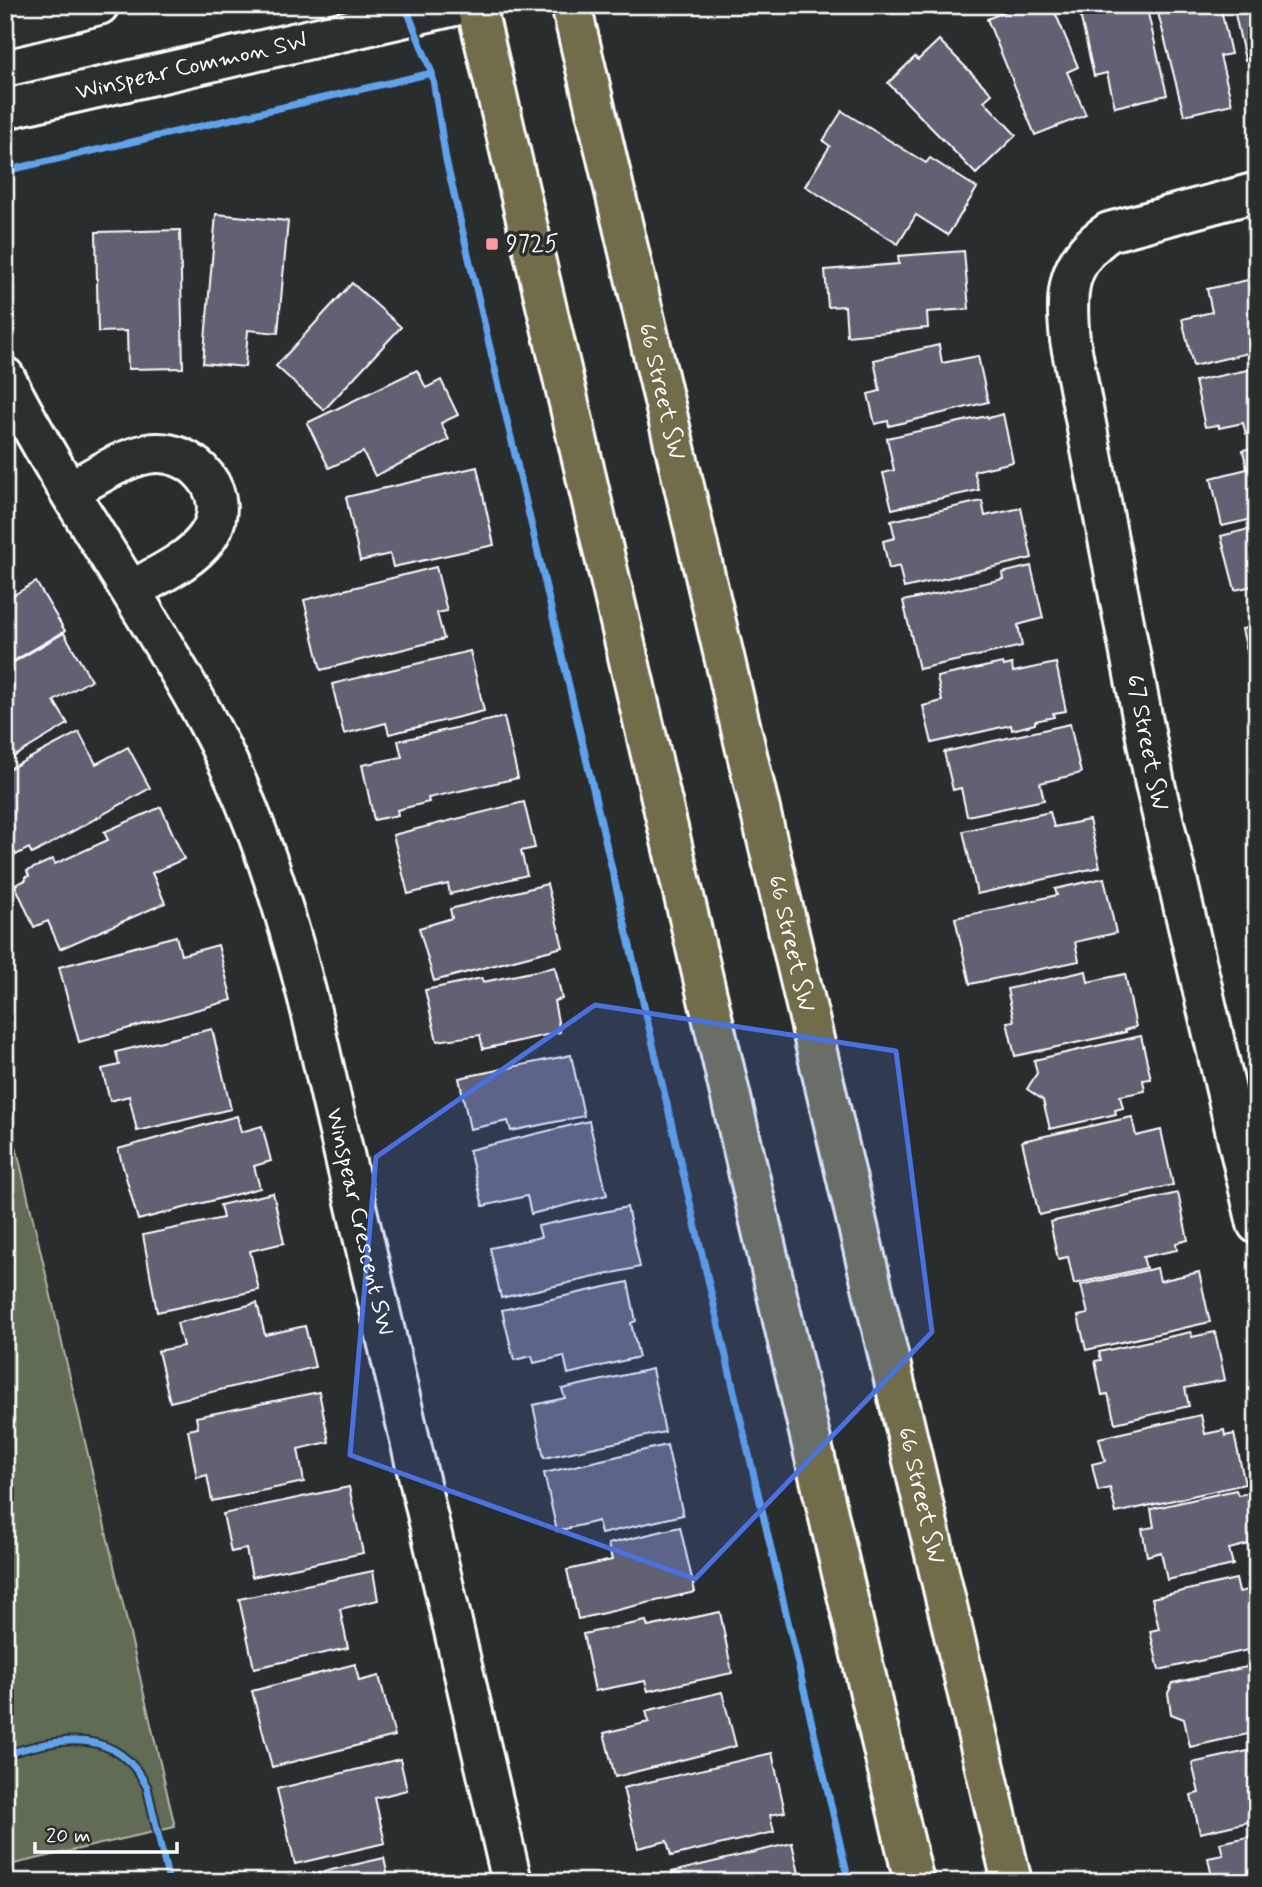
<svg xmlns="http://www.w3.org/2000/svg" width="1262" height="1887" font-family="Mynerve,sans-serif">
<rect width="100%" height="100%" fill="#2a2d2e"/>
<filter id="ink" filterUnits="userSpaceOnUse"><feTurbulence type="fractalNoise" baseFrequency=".0143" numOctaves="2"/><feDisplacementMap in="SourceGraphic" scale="14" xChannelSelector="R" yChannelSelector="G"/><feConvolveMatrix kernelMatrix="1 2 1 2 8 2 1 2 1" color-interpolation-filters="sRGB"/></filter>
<g filter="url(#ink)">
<polygon fill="#616c53" stroke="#b0b6a9" stroke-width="2" points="5,1099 175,1827 5,1866"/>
<g fill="#626173" stroke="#fff" stroke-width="2">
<polygon points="1021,5 1052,5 1078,67 1067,72 1086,115 1035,135 987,19"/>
<polygon points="1078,5 1146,5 1167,95 1115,107 1107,73 1094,76"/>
<polygon points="1156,5 1220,5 1231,54 1220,56 1232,104 1184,115"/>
<polygon points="1233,5 1257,5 1257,58 1245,60"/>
<polygon points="939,40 992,94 984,101 1016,135 976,174 888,83 915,57 918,60"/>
<polygon points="842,111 926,163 930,158 977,188 948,235 916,215 898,244 805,186 830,146 823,141"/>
<polygon points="216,214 288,221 278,333 248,330 245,367 203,363"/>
<polygon points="180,230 183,368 128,369 127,331 98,332 96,232"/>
<polygon points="964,251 969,309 927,312 928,328 847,336 845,306 828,307 825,270 899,264 898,256"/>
<polygon points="1257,278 1257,351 1193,366 1182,319 1212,312 1207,289"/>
<polygon points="352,283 401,327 324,410 276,366"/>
<polygon points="939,345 942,363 978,356 988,402 889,426 888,421 875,424 868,394 880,391 874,360"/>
<polygon points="1257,368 1257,432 1246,434 1243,423 1219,428 1219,425 1205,427 1195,381"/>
<polygon points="417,370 426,388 441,380 458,415 441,423 449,440 375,476 363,452 329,468 307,423"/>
<polygon points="1003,414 1013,462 974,471 979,490 892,509 883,473 894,470 887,438 987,416 988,418"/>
<polygon points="1257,447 1257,518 1222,526 1211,478 1247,469 1243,450"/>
<polygon points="477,467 494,545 393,567 390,554 360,561 346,497"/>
<polygon points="982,501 985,516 1021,508 1032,558 904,588 899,566 889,569 883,541 895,538 891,521"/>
<polygon points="1257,527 1257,585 1235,590 1221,536"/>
<polygon points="1031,566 1043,618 1018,625 1022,646 919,669 903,601 1003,579 1002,573"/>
<polygon points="436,567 447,611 437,613 444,639 321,670 304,600"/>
<polygon points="36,582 65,631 10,663 5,655 5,600"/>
<polygon points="1257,626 1257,681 1254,682 1242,629"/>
<polygon points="64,633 91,680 54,701 68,724 5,762 5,674 12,670 9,665"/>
<polygon points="470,651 484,711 389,734 386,723 344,734 332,684"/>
<polygon points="1003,663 1004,666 1012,664 1013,672 1056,663 1066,711 1053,713 1054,717 1035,721 1035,724 1012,730 1011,725 932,743 923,706 942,701 937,677"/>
<polygon points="504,717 518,778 428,798 429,802 397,810 398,815 374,820 362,765 402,757 398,741"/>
<polygon points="1070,724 1081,773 1040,783 1044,800 967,816 961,788 953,790 944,752"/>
<polygon points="79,732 96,764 128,747 150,788 32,854 29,848 16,855 5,835 5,771"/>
<polygon points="524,802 535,848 521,851 527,875 450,894 448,884 408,894 393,835"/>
<polygon points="161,807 184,859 152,873 165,903 60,949 48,921 34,927 15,885 26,880 25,877 29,876 27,871 53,859 55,864 108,840 104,832"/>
<polygon points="1050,812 1054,827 1089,820 1100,867 977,894 963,831"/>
<polygon points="1104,878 1116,933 1075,942 1079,961 970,984 955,918 1057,895 1055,889"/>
<polygon points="547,884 563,947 434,981 419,928 452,918 450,909"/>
<polygon points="176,936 181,955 218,945 232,1000 79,1042 59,967"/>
<polygon points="555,967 562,999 554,1001 560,1032 483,1049 480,1035 437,1041 425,990 482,978 483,982"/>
<polygon points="1086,971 1088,982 1125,974 1136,1027 1125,1030 1126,1032 1015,1056 1007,1022 1014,1021 1007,989"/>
<polygon points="212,1029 231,1109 137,1131 129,1096 110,1101 102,1069 119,1065 116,1052"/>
<polygon points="1141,1036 1151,1079 1143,1080 1145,1091 1120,1096 1123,1108 1115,1110 1116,1114 1050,1129 1043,1100 1027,1089 1037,1073 1034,1060"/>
<polygon points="571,1055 584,1116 511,1131 508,1121 470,1129 459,1078"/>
<polygon points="237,1116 241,1132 262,1126 271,1161 254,1166 260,1188 138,1220 118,1149"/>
<polygon points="1132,1117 1136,1136 1161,1130 1173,1185 1039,1215 1022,1141"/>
<polygon points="589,1121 607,1195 531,1214 527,1196 483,1206 469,1150"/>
<polygon points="273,1193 284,1243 250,1251 259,1290 157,1312 143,1235 223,1218 220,1205"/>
<polygon points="1178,1193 1188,1240 1176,1243 1177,1250 1143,1257 1146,1268 1074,1284 1068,1257 1058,1259 1050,1222"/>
<polygon points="627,1207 640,1267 501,1298 490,1248 541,1237 538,1226"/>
<polygon points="1157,1268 1160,1281 1199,1272 1210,1322 1086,1350 1078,1316 1088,1314 1081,1285"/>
<polygon points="628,1282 636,1321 631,1323 639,1357 568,1374 564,1356 534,1363 532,1356 514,1360 502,1310"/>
<polygon points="257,1303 265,1335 305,1326 315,1367 170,1402 158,1351 183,1346 177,1323"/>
<polygon points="1191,1332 1192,1337 1215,1332 1225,1380 1185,1388 1189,1406 1115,1423 1108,1394 1102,1395 1095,1361 1101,1360 1099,1352"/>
<polygon points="652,1369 665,1432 544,1458 533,1405 565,1398 562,1389"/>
<polygon points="319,1392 329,1442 298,1449 304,1482 212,1501 207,1475 197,1478 188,1430 198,1428 196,1417"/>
<polygon points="1201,1415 1205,1434 1224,1430 1225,1436 1234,1434 1245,1484 1116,1513 1110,1488 1098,1491 1092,1464 1105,1461 1099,1438"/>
<polygon points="667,1445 683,1515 601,1534 598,1521 557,1531 544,1473"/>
<polygon points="349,1487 363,1553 252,1577 246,1549 231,1552 223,1514"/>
<polygon points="1236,1490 1238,1495 1249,1493 1257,1528 1257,1542 1229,1549 1233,1565 1167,1580 1161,1552 1147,1556 1142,1529 1154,1527 1151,1509"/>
<polygon points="680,1527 695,1592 578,1619 567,1570 612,1560 608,1544"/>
<polygon points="373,1571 378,1600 340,1609 348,1648 254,1668 239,1599"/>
<polygon points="1236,1579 1239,1592 1257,1588 1257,1648 1159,1670 1150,1631 1159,1629 1152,1598"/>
<polygon points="720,1612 732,1673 648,1691 645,1681 595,1691 583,1634 646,1621 648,1627"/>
<polygon points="1257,1662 1257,1732 1190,1747 1184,1719 1171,1714 1168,1693 1173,1683 1247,1667 1247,1665"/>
<polygon points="355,1664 359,1681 379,1676 395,1736 272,1767 252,1691"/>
<polygon points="722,1692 736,1746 615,1777 604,1733 649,1722 646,1711"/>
<polygon points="1257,1749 1257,1820 1200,1833 1191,1795 1199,1793 1192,1763"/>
<polygon points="772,1753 785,1812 770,1815 774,1832 671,1856 667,1841 638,1848 623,1788"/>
<polygon points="400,1759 407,1790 375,1798 385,1843 295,1864 277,1789"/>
<polygon points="1257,1835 1257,1882 1213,1882 1208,1858 1223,1855 1220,1843"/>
<polygon points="792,1843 801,1882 674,1882 672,1872"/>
<polygon points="384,1858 389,1882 296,1882 296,1878"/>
</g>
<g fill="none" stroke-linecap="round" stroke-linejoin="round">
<defs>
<g id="minor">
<polyline points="5,28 99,5"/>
<path id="s1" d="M5,109L459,5"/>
<path id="s2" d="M1257,192L1109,232C1066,261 1065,292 1070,340L1155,784L1257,1224"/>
<path id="s3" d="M5,377C65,496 144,604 207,721C256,812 286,911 311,1011L512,1882"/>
<path d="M70,490C94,478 121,459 147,454C193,445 238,496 206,539C189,562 155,576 131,591"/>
</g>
<g id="major">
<polyline points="476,5 914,1882"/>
<path id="s4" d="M571,5L1012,1882"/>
</g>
</defs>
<use href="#minor" stroke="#fff" stroke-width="44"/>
<use href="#major" stroke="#fff" stroke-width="44"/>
<use href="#minor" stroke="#2a2d2e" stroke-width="38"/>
<use href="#major" stroke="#716d4b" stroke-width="38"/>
<defs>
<g id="cycleway">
<polyline points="405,5 432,73 446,160 849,1882"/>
<polyline points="5,171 432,73"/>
<path d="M5,1755C58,1737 117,1726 147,1787L169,1882"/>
</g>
</defs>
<use href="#cycleway" stroke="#2a2d2e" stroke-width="11"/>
<use href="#cycleway" stroke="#60a3ed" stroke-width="7"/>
</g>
</g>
<path fill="#4a71e0" fill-opacity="0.2" stroke="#4a71e0" stroke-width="5" stroke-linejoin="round" d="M595,1005L896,1051L932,1332L695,1579L350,1455L376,1157Z"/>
<rect fill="#ff9aa2" stroke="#2a2d2e" stroke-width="2.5" x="485" y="237" width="14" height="14" rx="3.5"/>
<g text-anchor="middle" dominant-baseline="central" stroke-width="7" stroke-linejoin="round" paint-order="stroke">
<g font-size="24" fill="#fff" stroke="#2a2d2e">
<text stroke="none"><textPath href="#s1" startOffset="191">Winspear Common SW</textPath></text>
<text stroke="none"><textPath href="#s4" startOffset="397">66 Street SW</textPath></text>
<text stroke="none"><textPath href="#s2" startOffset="686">67 Street SW</textPath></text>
<text stroke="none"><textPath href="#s4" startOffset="964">66 Street SW</textPath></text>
<text stroke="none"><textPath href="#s3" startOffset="924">Winspear Crescent SW</textPath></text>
<text stroke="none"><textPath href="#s4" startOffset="1531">66 Street SW</textPath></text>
</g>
<g font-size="24" fill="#fff" stroke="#2a2d2e" text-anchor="start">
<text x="506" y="244">9725</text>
</g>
</g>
<rect width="1262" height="1887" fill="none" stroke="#2a2d2e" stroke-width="28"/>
<rect x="14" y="14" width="1234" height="1859" fill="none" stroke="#fff" stroke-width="2.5" filter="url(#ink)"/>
<path d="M35 1842v10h142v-10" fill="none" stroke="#ffffff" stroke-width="3.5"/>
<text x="46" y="1842" font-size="21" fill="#ffffff" stroke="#2a2d2e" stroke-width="5" paint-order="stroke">20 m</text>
</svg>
